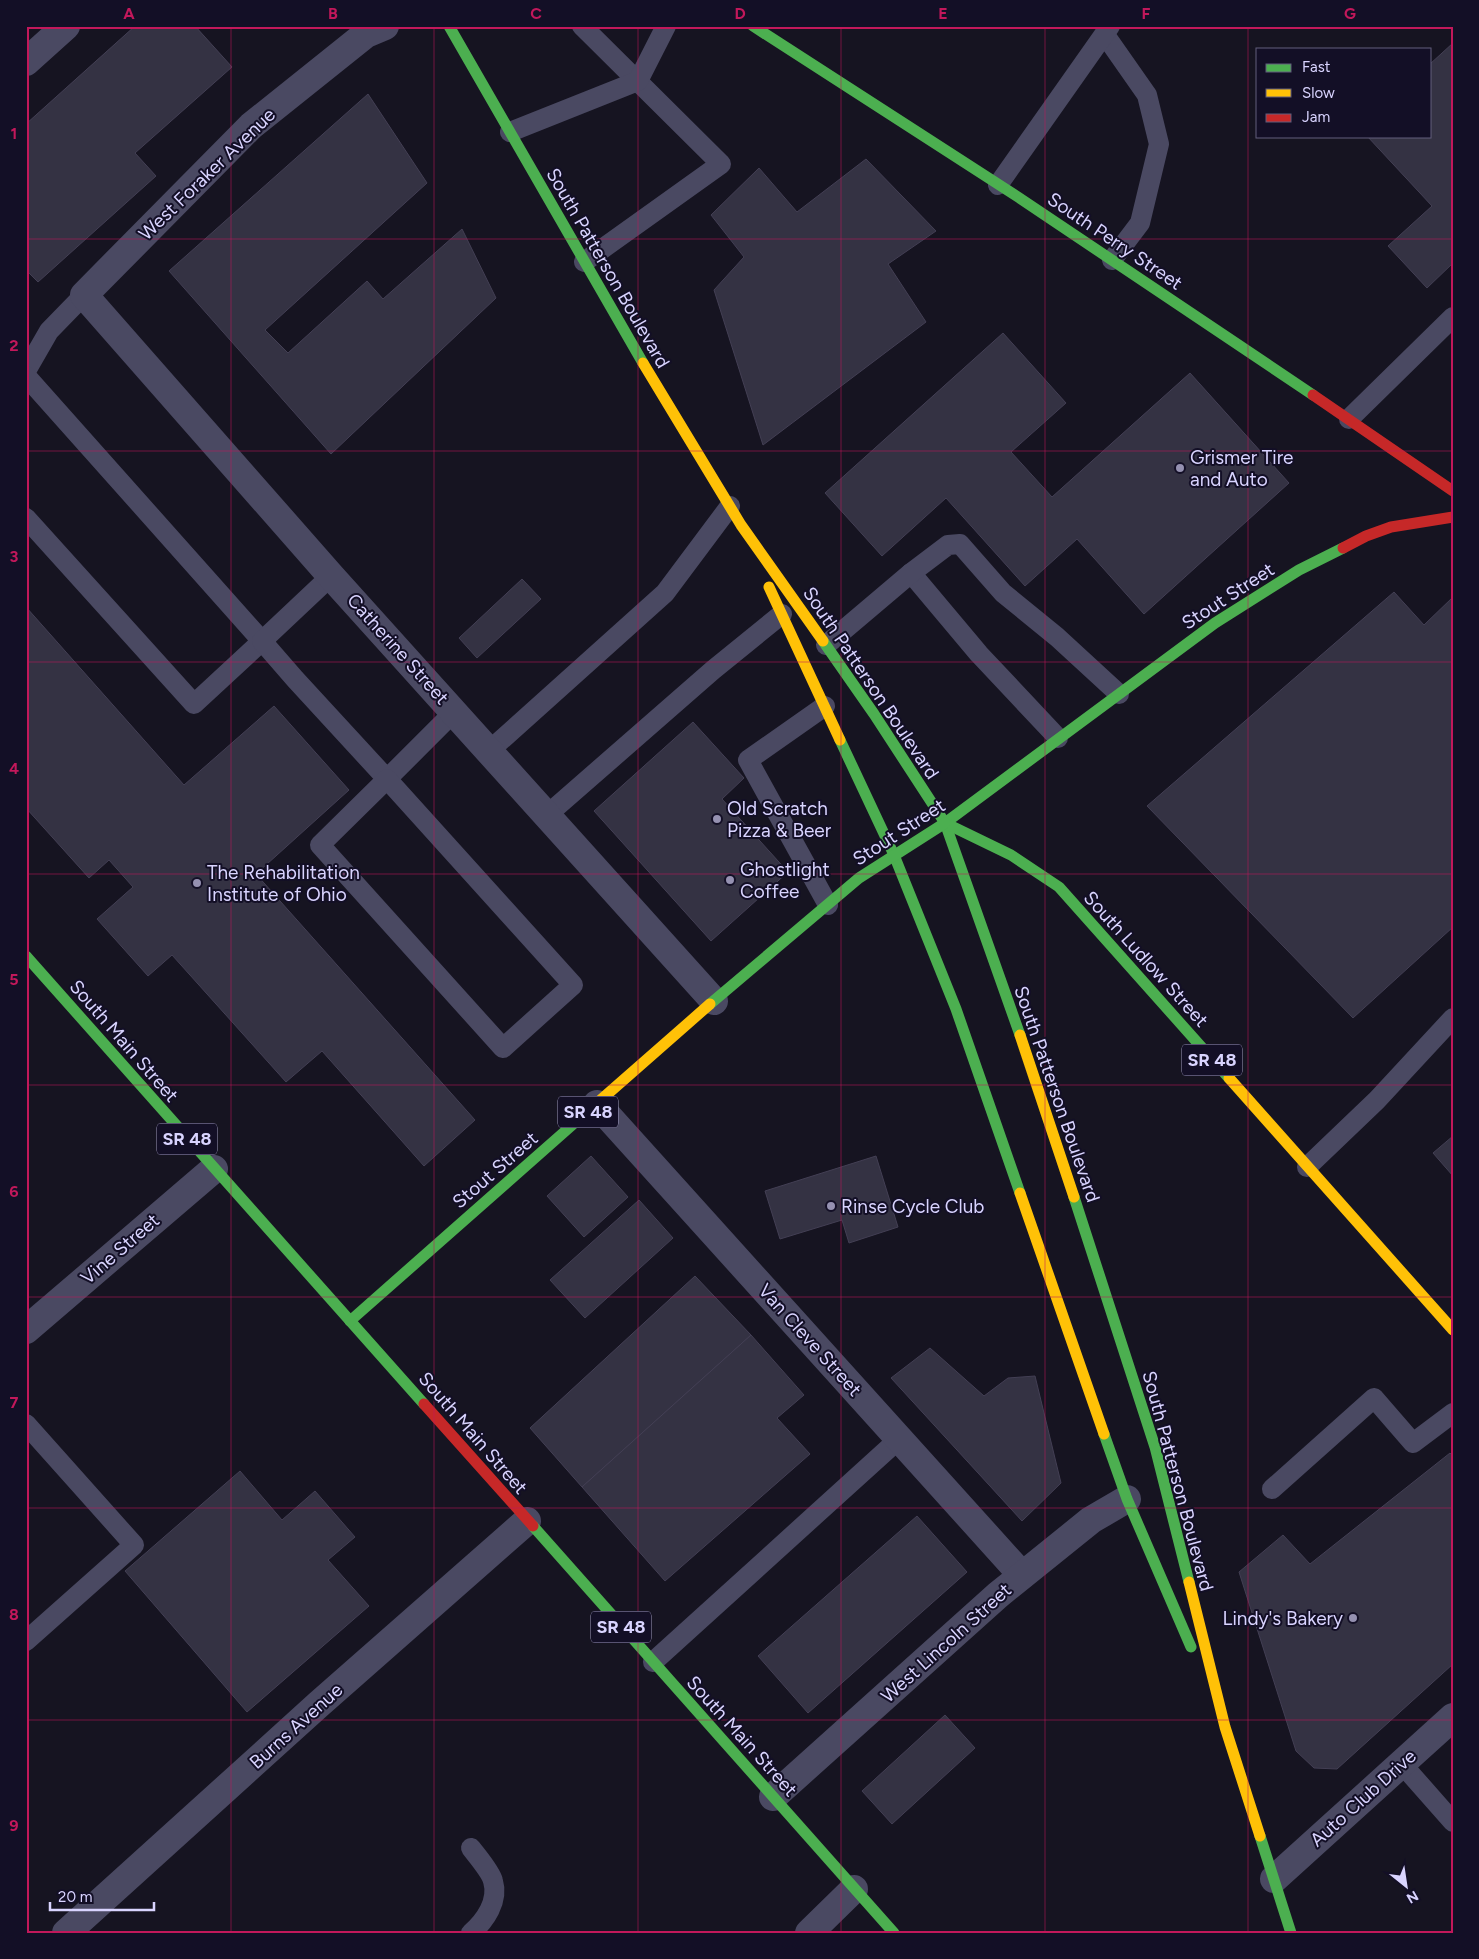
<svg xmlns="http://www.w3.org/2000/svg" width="1479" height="1959" font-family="Figtree,sans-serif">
<rect width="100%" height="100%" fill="#161421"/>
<g fill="#343243" stroke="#433f54">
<polygon points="135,26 195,26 232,67 135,153 156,176 38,282 26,270 26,124"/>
<polygon points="1453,43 1453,263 1427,288 1388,246 1432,206 1367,136 1430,136 1430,64"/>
<polygon points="368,94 427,183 265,330 288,353 367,281 383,299 462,229 496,298 331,454 169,271"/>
<polygon points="866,159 936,231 888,264 926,322 763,445 714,290 744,257 711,215 759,168 797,212"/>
<polygon points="1003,333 1066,403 1011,452 1052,497 1190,373 1289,483 1144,614 1077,539 1025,586 946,498 882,556 825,493"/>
<polygon points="522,579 541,599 477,658 459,638"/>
<polygon points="1394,592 1424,625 1453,597 1453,927 1353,1018 1147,806"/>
<polygon points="26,607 184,785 274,706 349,790 256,874 475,1120 424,1166 322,1051 286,1082 172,955 148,976 97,919 133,887 109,860 89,878 26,808"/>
<polygon points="693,722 744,778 722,799 788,872 711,941 594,811"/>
<polygon points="1453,1136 1453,1176 1433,1153"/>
<polygon points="591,1156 628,1197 584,1237 547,1196"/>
<polygon points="876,1156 898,1227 849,1243 842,1220 780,1239 765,1191"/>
<polygon points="639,1200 673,1238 585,1318 550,1280"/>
<polygon points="695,1276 751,1335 582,1487 530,1428"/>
<polygon points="751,1335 804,1395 777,1418 810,1454 665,1581 582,1487"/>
<polygon points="930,1348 984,1396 1008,1378 1035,1376 1061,1483 1022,1521 891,1378"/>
<polygon points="1450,1453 1453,1456 1453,1664 1337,1769 1314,1768 1296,1751 1239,1572 1283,1535 1310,1564"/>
<polygon points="240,1471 282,1520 315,1491 355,1537 328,1560 369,1606 247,1712 125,1571"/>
<polygon points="917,1516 967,1572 808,1713 758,1656"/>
<polygon points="945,1715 975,1748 892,1824 862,1791"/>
</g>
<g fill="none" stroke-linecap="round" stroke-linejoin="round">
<g stroke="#4a4962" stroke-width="20">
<polyline points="582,26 721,164 584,262"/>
<polyline points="1105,35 1147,95 1159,144 1140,223 1112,260"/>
<polyline points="510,132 638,81 666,26"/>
<polyline points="998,185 1110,26"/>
<polyline points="26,371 49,331 84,295"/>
<polyline points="26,376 262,641 194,704 26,518"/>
<polyline points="1349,419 1453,317"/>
<polyline points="911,573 979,654 1058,738"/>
<polyline points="331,576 262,641 295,679 387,779 454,712"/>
<polyline points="826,645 911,573 948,545 960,544 1003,593 1057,637 1119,694"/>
<polyline points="825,706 748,760 828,905"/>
<polyline points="489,751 665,593 730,506"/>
<polygon points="387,779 573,985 503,1048 320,845"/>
<polyline points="547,815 713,670 782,614"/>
<polyline points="1307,1167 1377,1100 1453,1018"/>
<polyline points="26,1424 134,1545 26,1641"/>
<polyline points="1272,1489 1374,1398 1413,1443 1453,1413"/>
<polyline points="653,1662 899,1439"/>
<polyline points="1401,1763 1453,1822"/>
<path d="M471,1848C477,1856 491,1872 493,1881C499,1901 485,1921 471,1933"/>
</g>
<g stroke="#4a4962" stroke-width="28">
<polyline points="385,26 366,34 251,126 84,295 331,576 714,1001"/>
<polyline points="26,62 66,26"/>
<polyline points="597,1104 1022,1575"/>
<polyline points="26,1330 214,1169"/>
<polyline points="773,1797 998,1595 1091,1520 1127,1499"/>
<polyline points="1274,1879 1453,1717"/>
<polyline points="66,1933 319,1704 527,1521"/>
<polyline points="809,1933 854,1889"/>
</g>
<g stroke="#4caf50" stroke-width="11">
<polyline points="449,26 643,363"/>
<polyline points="753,26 1018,197 1313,395"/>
<polyline points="823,641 874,714 945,823 1020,1035"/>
<polyline points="840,740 894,855 956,1009 1020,1193"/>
<polyline points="945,823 1215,623 1299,570 1343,548"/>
<polyline points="945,823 1011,855 1059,887 1229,1078"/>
<polyline points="26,956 424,1404"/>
<polyline points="710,1004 859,878 945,823"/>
<polyline points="1074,1197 1155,1447 1189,1582"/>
<polyline points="350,1321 579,1119"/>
<polyline points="1104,1434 1127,1499 1191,1647"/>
<polyline points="533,1526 894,1933"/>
<polyline points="1260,1836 1291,1933"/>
</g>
<g stroke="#ffc107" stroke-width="11">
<polyline points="643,363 741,525 823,641"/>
<polyline points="769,587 840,740"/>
<polyline points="1020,1035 1074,1197"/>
<polyline points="1229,1078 1453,1330"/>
<polyline points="579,1119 710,1004"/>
<polyline points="1020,1193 1104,1434"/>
<polyline points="1189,1582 1225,1727 1260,1836"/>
</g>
<g stroke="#c62828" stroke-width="11">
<polyline points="1313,395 1453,491"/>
<polyline points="1343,548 1366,536 1391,527 1453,517"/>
<polyline points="424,1404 533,1526"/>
</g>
</g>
<path fill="none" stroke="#c2185b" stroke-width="1" stroke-opacity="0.55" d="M231,26V1933M434,26V1933M638,26V1933M841,26V1933M1045,26V1933M1248,26V1933M26,239H1453M26,451H1453M26,662H1453M26,874H1453M26,1085H1453M26,1297H1453M26,1508H1453M26,1720H1453"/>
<g fill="#9591b1" stroke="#130f26" stroke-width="2">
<circle cx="1180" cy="468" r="5"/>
<circle cx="717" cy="819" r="5"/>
<circle cx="730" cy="880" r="5"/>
<circle cx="197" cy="883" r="5"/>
<circle cx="831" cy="1206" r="5"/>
<circle cx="1353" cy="1618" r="5"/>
</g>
<g text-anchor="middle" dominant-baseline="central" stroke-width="4" stroke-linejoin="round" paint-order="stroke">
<g fill="#130f26" stroke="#9e99be" stroke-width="1">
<rect x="1182" y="1044.5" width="60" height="31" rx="4"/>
<rect x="558" y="1096.5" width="60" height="31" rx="4"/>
<rect x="157" y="1123.5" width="60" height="31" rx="4"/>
<rect x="591" y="1611.5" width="60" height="31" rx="4"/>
</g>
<g font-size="18" font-weight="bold" fill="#d9d4ff">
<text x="1212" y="1060">SR 48</text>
<text x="588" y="1112">SR 48</text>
<text x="187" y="1139">SR 48</text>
<text x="621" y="1627">SR 48</text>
</g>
<g font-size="19" fill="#d9d4ff" stroke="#130f26">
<text transform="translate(207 174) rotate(-44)">West Foraker Avenue</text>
<text transform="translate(1115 241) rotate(34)">South Perry Street</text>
<text transform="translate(608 268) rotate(60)">South Patterson Boulevard</text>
<text transform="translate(1228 596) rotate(-33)">Stout Street</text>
<text transform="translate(398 649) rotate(48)">Catherine Street</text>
<text transform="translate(871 683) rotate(56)">South Patterson Boulevard</text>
<text transform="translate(899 832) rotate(-33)">Stout Street</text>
<text transform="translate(1146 959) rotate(48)">South Ludlow Street</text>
<text transform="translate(124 1041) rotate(49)">South Main Street</text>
<text transform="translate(1057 1094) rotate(71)">South Patterson Boulevard</text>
<text transform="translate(495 1170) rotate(-41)">Stout Street</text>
<text transform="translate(120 1249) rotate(-41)">Vine Street</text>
<text transform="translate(810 1340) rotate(48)">Van Cleve Street</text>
<text transform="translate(473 1433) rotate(49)">South Main Street</text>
<text transform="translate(1178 1481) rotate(75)">South Patterson Boulevard</text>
<text transform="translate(946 1643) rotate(-42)">West Lincoln Street</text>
<text transform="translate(296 1726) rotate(-42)">Burns Avenue</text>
<text transform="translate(742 1736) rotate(48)">South Main Street</text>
<text transform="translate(1363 1798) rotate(-42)">Auto Club Drive</text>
</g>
<g font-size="19" fill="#d9d4ff" stroke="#130f26" text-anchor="start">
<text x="1190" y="457">Grismer Tire<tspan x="1190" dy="22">and Auto</tspan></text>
<text x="727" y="808">Old Scratch<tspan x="727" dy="22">Pizza &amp; Beer</tspan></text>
<text x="740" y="869">Ghostlight<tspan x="740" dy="22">Coffee</tspan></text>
<text x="207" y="872">The Rehabilitation<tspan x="207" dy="22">Institute of Ohio</tspan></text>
<text x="841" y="1206">Rinse Cycle Club</text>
<text x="1343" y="1618" text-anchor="end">Lindy's Bakery</text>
</g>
</g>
<rect width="1479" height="1959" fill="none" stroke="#130f26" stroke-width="55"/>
<rect x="1256" y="48" width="175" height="90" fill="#130f26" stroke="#625e7d"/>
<rect x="1266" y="64" width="25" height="8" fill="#4caf50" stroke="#625e7d"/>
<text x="1302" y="72" font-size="15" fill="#d9d4ff">Fast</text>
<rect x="1266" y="89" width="25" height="8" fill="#ffc107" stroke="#625e7d"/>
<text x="1302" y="98" font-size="15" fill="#d9d4ff">Slow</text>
<rect x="1266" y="114" width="25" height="8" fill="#c62828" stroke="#625e7d"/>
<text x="1302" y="122" font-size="15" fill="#d9d4ff">Jam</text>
<g transform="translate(1406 1886) rotate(150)" stroke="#130f26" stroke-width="4" paint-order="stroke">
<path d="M0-4L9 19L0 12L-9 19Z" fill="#d9d4ff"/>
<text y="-8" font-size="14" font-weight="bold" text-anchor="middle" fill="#d9d4ff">N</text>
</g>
<path d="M50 1902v8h104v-8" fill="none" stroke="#d9d4ff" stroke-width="2.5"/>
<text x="58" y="1902" font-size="15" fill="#d9d4ff" stroke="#130f26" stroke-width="4" paint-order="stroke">20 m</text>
<rect x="28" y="28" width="1424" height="1904" fill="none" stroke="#c2185b" stroke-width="2"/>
<g font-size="16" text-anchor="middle" font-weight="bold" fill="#c2185b">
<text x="129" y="19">A</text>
<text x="333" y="19">B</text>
<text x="536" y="19">C</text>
<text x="740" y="19">D</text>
<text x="943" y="19">E</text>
<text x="1146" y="19">F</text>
<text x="1350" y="19">G</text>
<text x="14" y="139">1</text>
<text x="14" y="351">2</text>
<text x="14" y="562">3</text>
<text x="14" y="774">4</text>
<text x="14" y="985">5</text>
<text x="14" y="1197">6</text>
<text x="14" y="1408">7</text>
<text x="14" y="1620">8</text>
<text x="14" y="1831">9</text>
</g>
</svg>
